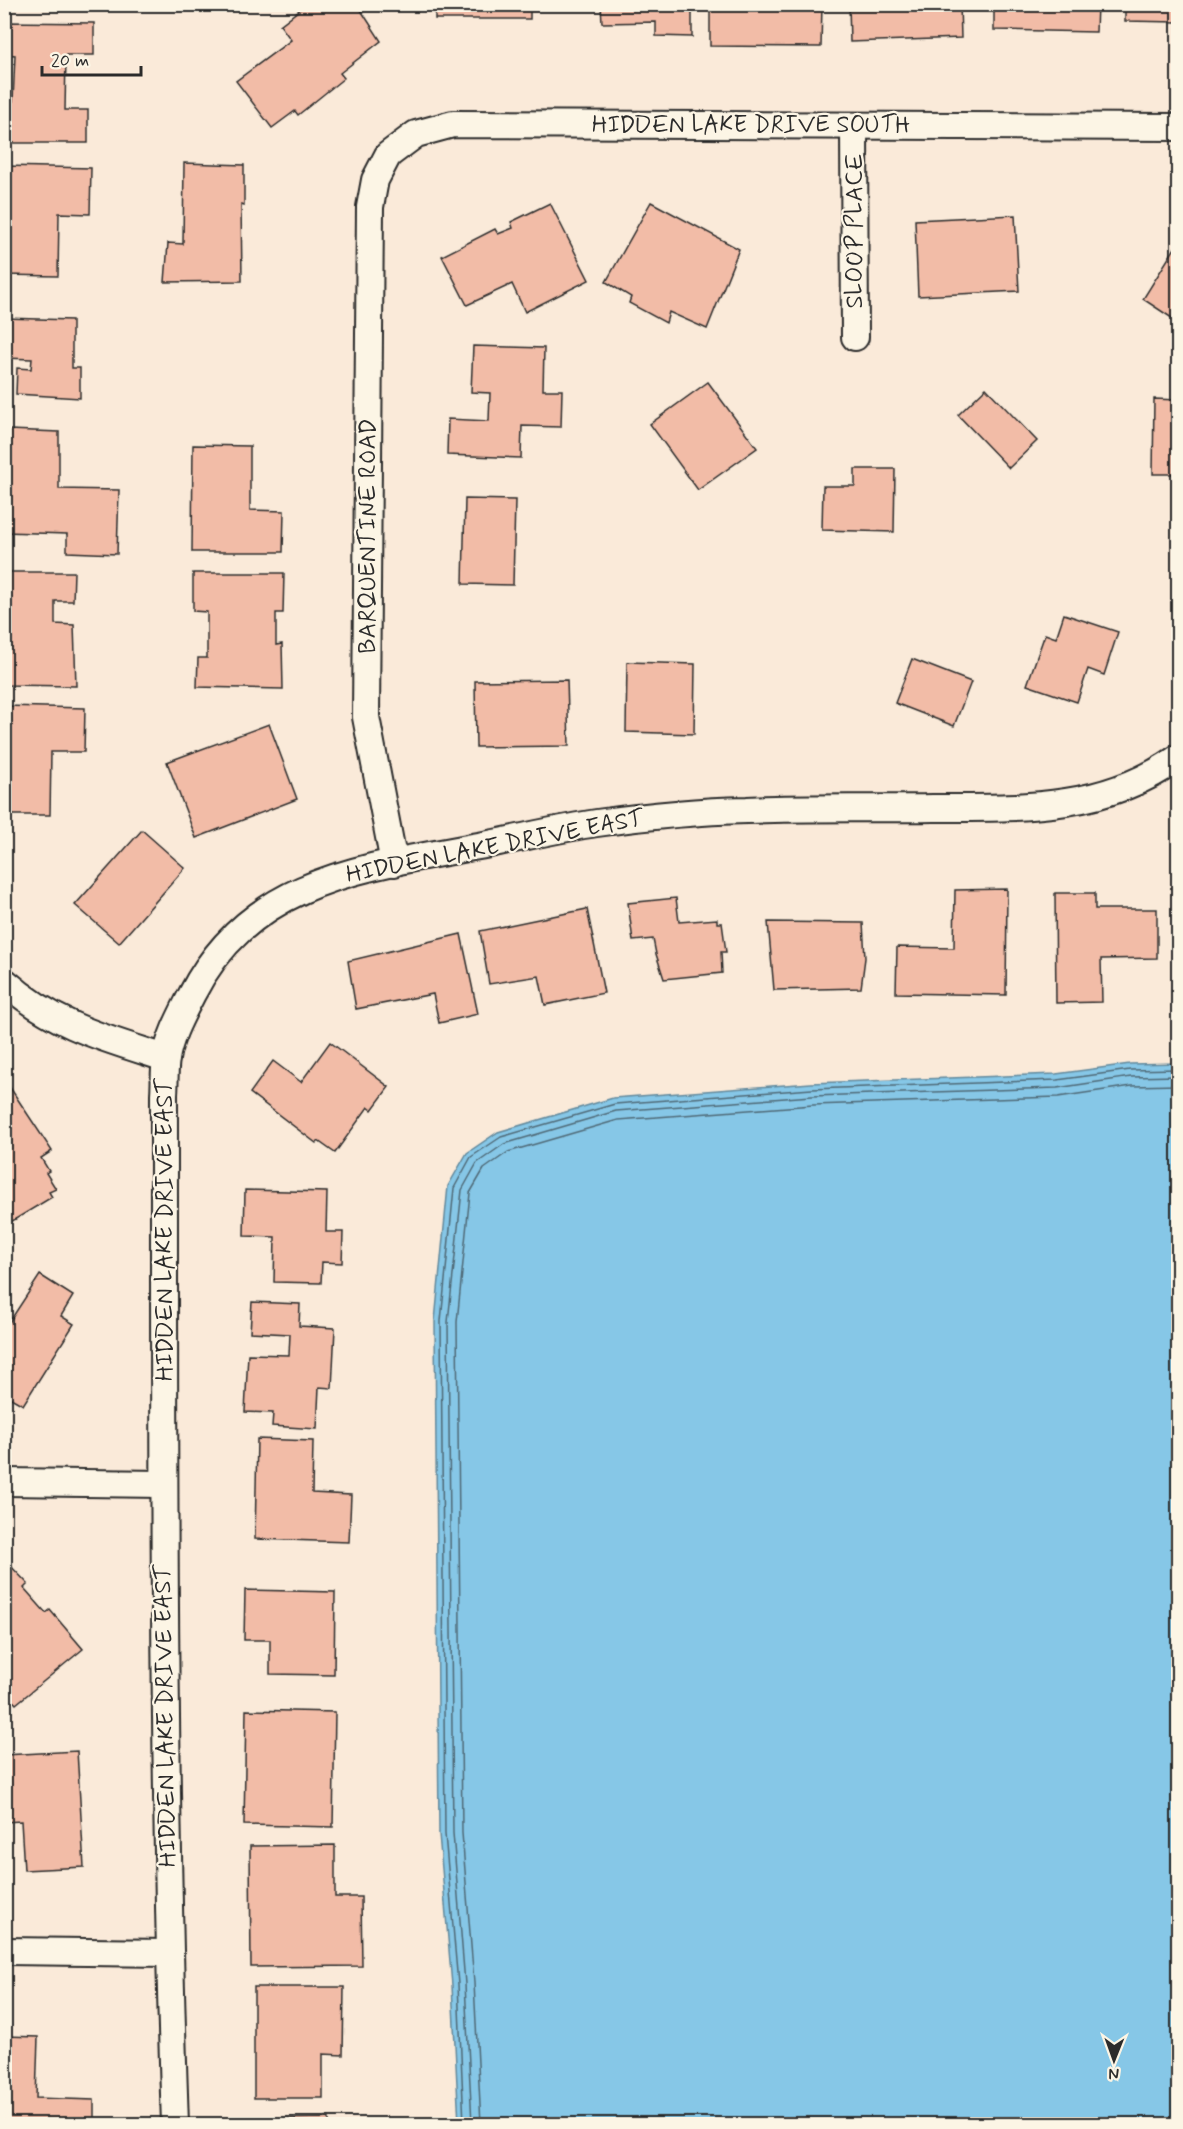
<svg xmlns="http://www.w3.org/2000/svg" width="1183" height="2129" font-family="Mynerve,sans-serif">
<rect width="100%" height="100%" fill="#faead9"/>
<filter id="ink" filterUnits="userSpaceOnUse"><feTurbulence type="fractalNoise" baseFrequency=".0167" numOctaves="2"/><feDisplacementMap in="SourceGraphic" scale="12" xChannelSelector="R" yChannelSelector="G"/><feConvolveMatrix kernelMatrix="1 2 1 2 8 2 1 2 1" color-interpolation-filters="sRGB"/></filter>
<g filter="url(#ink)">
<polygon fill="#86c7e7" stroke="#62899c" stroke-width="1.5" points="1178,1063 1178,2124 459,2124 452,1985 439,1834 435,1321 448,1186 467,1153 498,1132 613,1098 811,1083 1056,1074 1130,1064"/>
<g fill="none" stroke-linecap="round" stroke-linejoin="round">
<g stroke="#4f6976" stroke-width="1.5">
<polyline points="464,2124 458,1984 445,1834 441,1321 454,1188 471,1157 501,1137 615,1104 812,1089 1057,1080 1130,1070 1178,1069"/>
<polyline points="472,2124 465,1984 453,1833 448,1322 462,1190 477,1163 504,1144 616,1111 812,1096 1057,1088 1131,1077 1178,1076"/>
<polyline points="481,2124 474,1983 462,1833 457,1322 470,1193 484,1169 508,1152 618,1120 813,1105 1058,1097 1132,1086 1178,1085"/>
</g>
</g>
<g fill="#f2bca7" stroke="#2b2b2b" stroke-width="1.5">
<polygon points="357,4 381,41 340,73 344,78 298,115 295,111 272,128 236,81 291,40 280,25 307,4"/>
<rect x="435" y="4" width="95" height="15"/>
<polygon points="601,4 692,4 692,37 656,36 656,22 602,23"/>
<polygon points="710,4 822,4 821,47 710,46"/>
<polygon points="849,4 960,4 961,38 850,42"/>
<polygon points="994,4 1097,4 1096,32 994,30"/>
<polygon points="1125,4 1178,4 1178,22 1125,21"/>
<polygon points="4,22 94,23 94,55 66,55 65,110 88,110 88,143 4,143 4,101 13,101 15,55 4,54"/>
<polygon points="184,163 244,165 244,205 241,204 242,281 165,282 168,243 183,244"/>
<polygon points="4,166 91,168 90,214 59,213 58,276 4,275"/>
<polygon points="651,202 739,249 707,329 669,312 666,323 629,303 631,297 606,282"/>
<polygon points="550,203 589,280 525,312 512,284 467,305 442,256 495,229 498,234 513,228 511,222"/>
<polygon points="1015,215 1019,291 918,296 915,220"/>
<polygon points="1178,243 1178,322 1143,299"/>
<polygon points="4,318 72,320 72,368 80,368 80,398 16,394 17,368 31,369 32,359 4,358"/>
<polygon points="473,346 544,348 543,390 562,390 561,427 522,426 521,458 447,455 448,419 489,421 490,393 471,392"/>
<polygon points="708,382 757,448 698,490 650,424"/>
<polygon points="986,388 1037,441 1009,468 958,415"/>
<polygon points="1154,399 1178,400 1178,474 1153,474"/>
<polygon points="9,430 59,432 59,489 119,490 117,554 67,552 67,534 4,532 4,493 8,493"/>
<polygon points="193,445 250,446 250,510 284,511 283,552 192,552"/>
<polygon points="855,469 895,469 894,532 822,530 823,486 855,486"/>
<polygon points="465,499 515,500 513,585 463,584"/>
<polygon points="4,572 74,572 73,601 55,601 55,624 74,625 76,686 4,685"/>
<polygon points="193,573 284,573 283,613 276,613 276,645 282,644 283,689 197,687 198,658 207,658 207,612 193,611"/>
<polygon points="1064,614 1118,632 1104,675 1088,669 1077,702 1027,685 1045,634 1056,638"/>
<polygon points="912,659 971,682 954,726 895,703"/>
<polygon points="627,662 695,664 694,734 626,732"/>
<polygon points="567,680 569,746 476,747 475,681"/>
<polygon points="4,706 85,708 84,752 51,752 50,815 4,815"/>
<polygon points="269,724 297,799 196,838 167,762"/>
<polygon points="142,830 185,868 119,943 75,905"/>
<polygon points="1007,889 1006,995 896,993 897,947 954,948 955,890"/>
<polygon points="1055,893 1095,893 1095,909 1157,909 1157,958 1101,959 1102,1002 1056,1003"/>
<polygon points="676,898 679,922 717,919 717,923 722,923 726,952 721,952 722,973 664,979 656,954 653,939 633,941 628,903"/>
<polygon points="587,909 604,993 545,1005 539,976 489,984 480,931"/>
<polygon points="768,922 863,923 865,958 861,988 774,990"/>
<polygon points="461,934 478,1014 439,1023 433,994 356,1009 348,961"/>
<polygon points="330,1042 389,1087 372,1110 368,1107 335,1153 318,1141 316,1143 250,1093 273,1061 301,1082"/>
<polygon points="7,1083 52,1151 41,1158 49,1171 46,1173 56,1189 49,1192 52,1197 9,1223 4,1216 4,1084"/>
<polygon points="245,1190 327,1192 326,1232 343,1232 342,1263 322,1262 321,1283 274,1282 275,1237 244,1236"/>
<polygon points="40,1275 73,1296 61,1316 74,1324 23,1405 4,1394 4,1330"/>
<polygon points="252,1302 300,1304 299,1326 335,1328 332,1388 319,1387 317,1429 272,1426 273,1413 245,1412 248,1354 289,1355 290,1334 250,1332"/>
<polygon points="257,1439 313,1441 312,1493 351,1495 349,1542 255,1539"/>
<polygon points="4,1559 28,1584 24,1588 46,1613 50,1610 83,1649 16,1704 4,1691 4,1662 11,1657 4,1649"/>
<polygon points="245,1590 335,1592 334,1675 270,1674 270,1640 244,1640"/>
<polygon points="246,1710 335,1712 333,1827 244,1825"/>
<polygon points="77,1751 84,1867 24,1870 21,1821 4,1822 4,1755"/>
<polygon points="335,1845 335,1897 361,1897 362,1966 251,1967 250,1846"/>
<polygon points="254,1987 344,1987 343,2055 323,2054 323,2098 254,2098"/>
<polygon points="4,2036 38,2037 36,2098 94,2100 94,2124 4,2124"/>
<polygon points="329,2118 329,2124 258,2124 258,2119"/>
</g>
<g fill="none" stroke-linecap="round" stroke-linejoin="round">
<defs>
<g id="street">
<polyline points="854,126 855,337"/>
<polyline points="394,863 366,717 370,207 375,180 388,155 416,134 453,124 1178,127"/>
<path d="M4,981C55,1026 103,1038 166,1058"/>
<polyline points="4,1482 164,1484"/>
<polyline points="4,1951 169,1953"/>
<path d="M175,2124C163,1781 164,1437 164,1094C165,1082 164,1070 166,1059C169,1037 182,1014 192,994C253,875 371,867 489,844C525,837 561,828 597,823C647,816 697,811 747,810C809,807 871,809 933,808C1020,808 1104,811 1178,758"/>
</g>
</defs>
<use href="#street" stroke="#2b2b2b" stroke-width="30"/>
<use href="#street" stroke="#fcf5e5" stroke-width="26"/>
</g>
</g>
<g text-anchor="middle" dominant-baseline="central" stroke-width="4.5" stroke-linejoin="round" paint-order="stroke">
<g font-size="24" fill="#2b2b2b" stroke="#fcf5e5">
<text x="751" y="125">HIDDEN LAKE DRIVE SOUTH</text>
<text transform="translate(855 231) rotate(-90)">SLOOP PLACE</text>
<text transform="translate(368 536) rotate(-90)">BARQUENTINE ROAD</text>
<text transform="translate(495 847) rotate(-11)">HIDDEN LAKE DRIVE EAST</text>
<text transform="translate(165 1230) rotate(-90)">HIDDEN LAKE DRIVE EAST</text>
<text transform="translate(166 1716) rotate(-91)">HIDDEN LAKE DRIVE EAST</text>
</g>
</g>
<rect width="1183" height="2129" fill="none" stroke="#fcf5e5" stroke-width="24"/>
<rect x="12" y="12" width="1159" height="2105" fill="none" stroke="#2b2b2b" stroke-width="2" filter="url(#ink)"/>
<g transform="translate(1114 2060) rotate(181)" stroke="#fcf5e5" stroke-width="4.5" paint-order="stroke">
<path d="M0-4.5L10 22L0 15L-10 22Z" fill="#2b2b2b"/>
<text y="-9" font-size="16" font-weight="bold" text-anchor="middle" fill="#2b2b2b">N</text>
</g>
<path d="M42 66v9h99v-9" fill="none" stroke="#2b2b2b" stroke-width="3"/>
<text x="51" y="66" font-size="18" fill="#2b2b2b" stroke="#fcf5e5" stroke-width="4.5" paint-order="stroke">20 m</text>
</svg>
